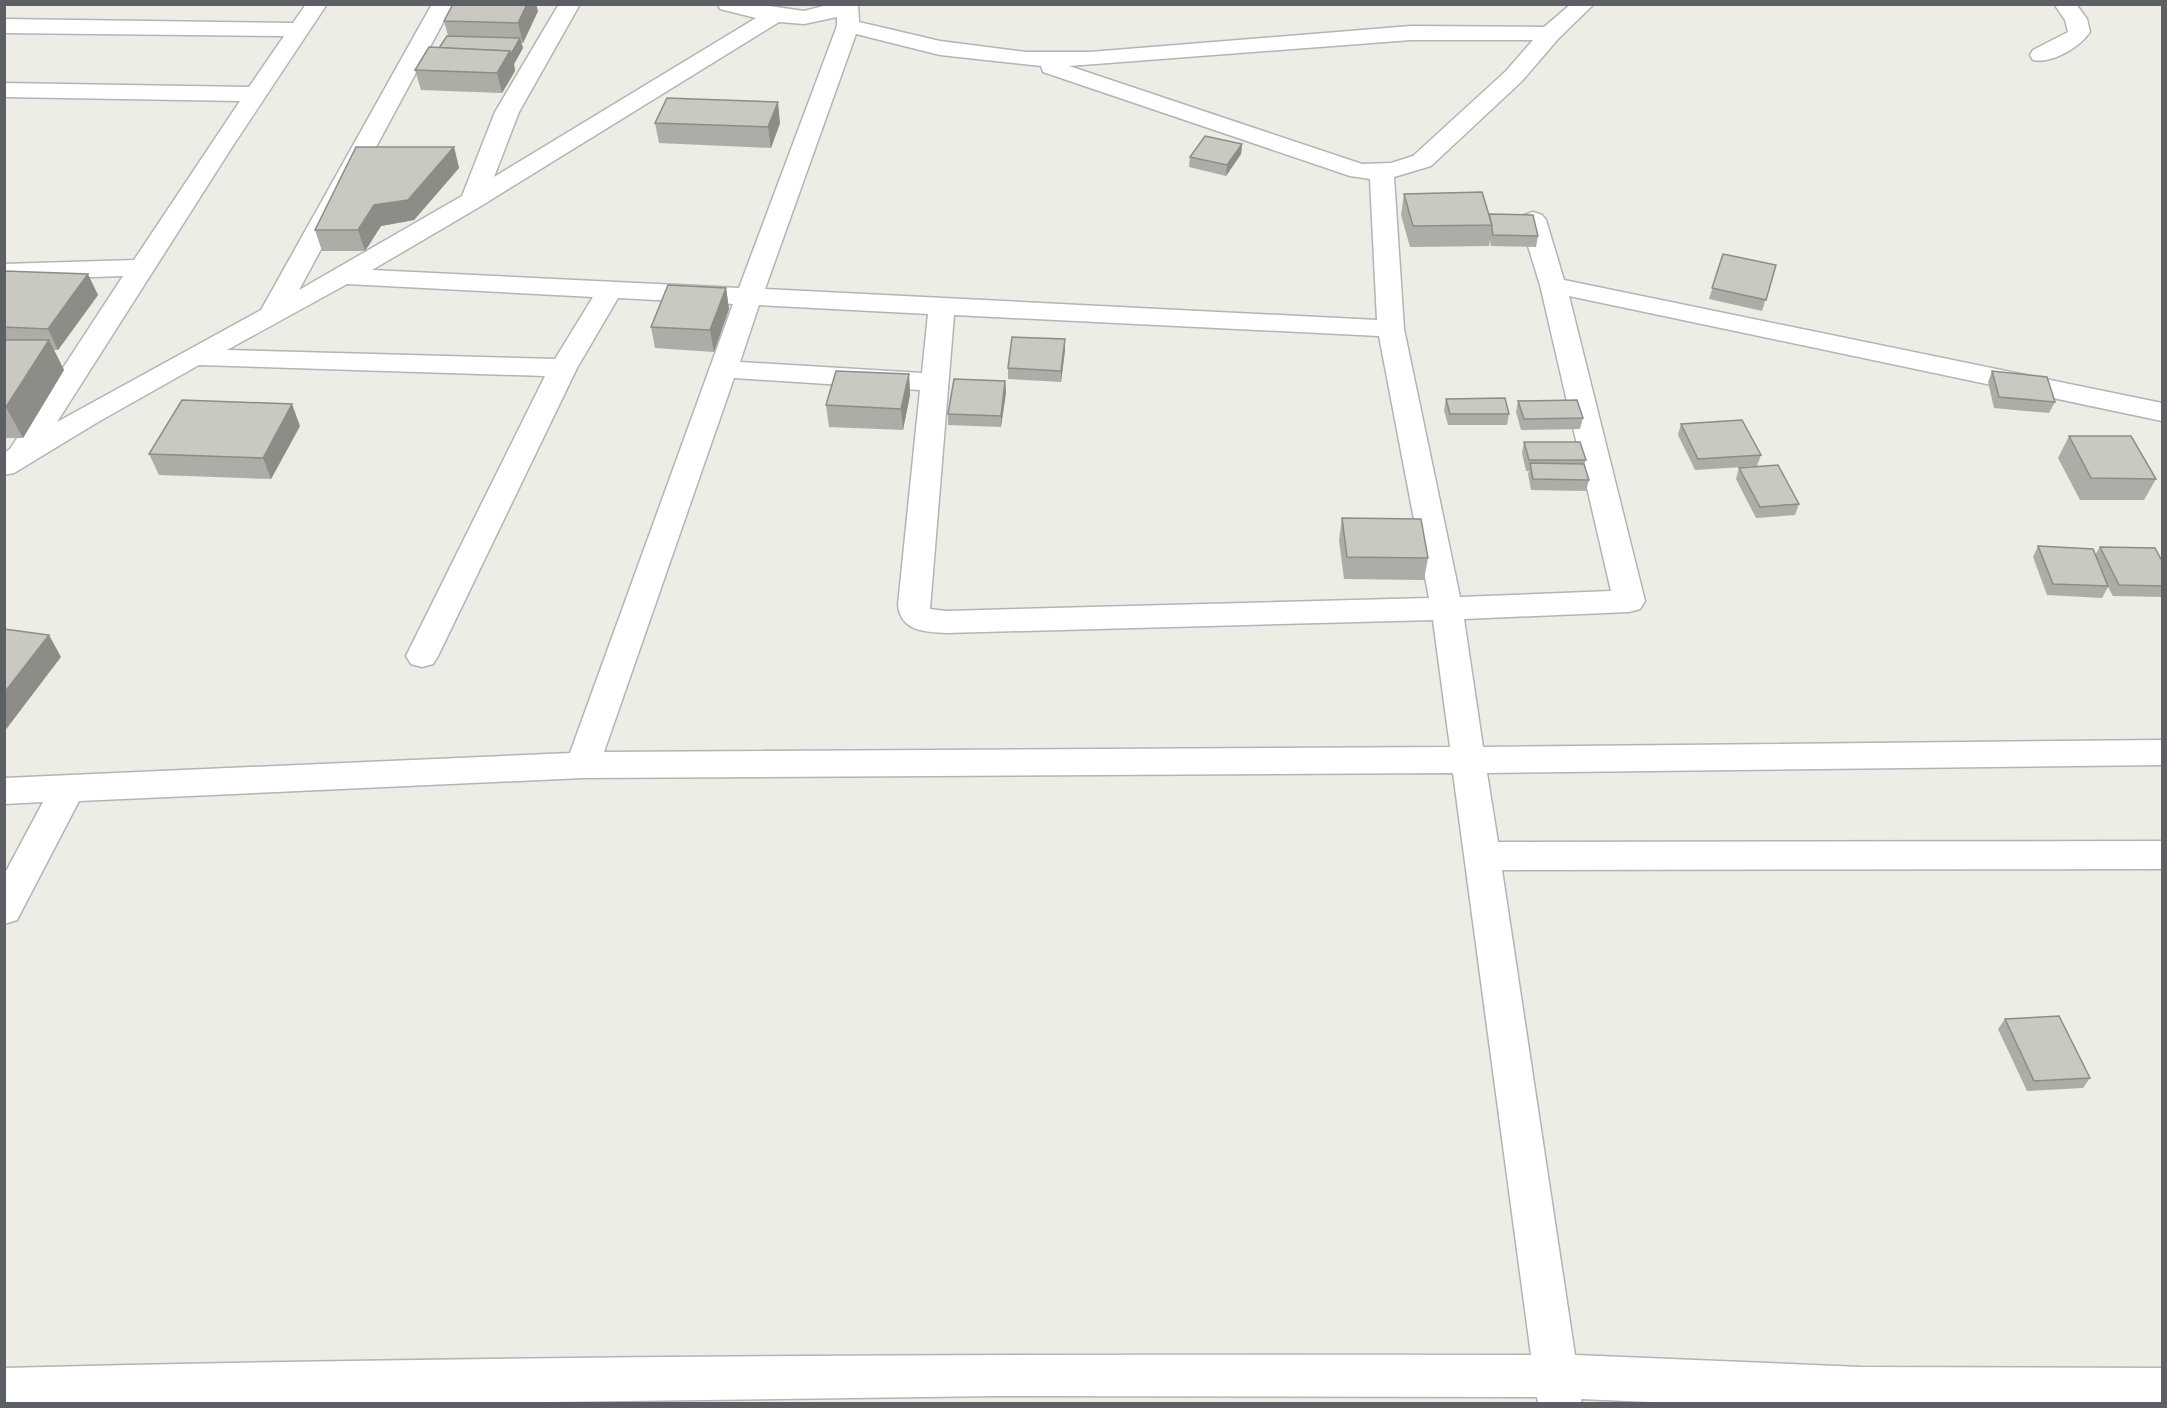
<svg xmlns="http://www.w3.org/2000/svg" width="2167" height="1408" font-family="'Work Sans',sans-serif">
<rect width="100%" height="100%" fill="#edece5"/>
<g fill="none" stroke-linecap="round" stroke-linejoin="round">
<defs>
<g id="minor">
<path d="M306,4H327L234,144L57,422L261,310L432,4H453L299,290L462,196L495,112L559,4H580L519,112L494,177L756,18L720,9L718,4H756L804,11L831,4H858L859,22L940,41L1026,52H1090L1411,26L1544,27L1571,4H1594L1558,39L1522,81L1431,166L1394,177L1404,329L1460,597L1611,591L1540,285L1520,220L1524,215L1533,212L1542,215L1546,220L1564,280L2162,403V421L1569,296L1645,601L1640,609L1629,612L1464,619L1483,747L2162,740V765L1487,773L1498,842L2162,841V869L1502,870L1575,1355L1861,1367L2162,1368V1404H1695L1581,1399L1582,1404H1538L1537,1397L996,1396L403,1404H4V1368C513,1355 1022,1354 1531,1355L1453,773L583,778L79,801L17,920L4,924V875L43,802L4,804V778L570,753L733,304L618,298L577,368L438,656L433,664L422,667L411,664L406,656L545,376L199,365L98,422L14,473L4,475V453L10,449L123,276L4,280V264L134,260L240,101L4,97V83L249,87L284,36L4,33V19L293,23ZM837,17V26L739,288L372,270L481,206L779,22L804,24ZM856,34L940,55L1041,66L1043,72L1350,176L1370,179L1377,320L765,289ZM1411,40H1533L1506,71L1413,156L1391,163L1362,164L1069,66ZM347,284L593,297L555,359L227,350ZM759,305L928,314L922,373L740,362ZM954,315L1379,336L1429,598L946,611L930,609ZM734,378L920,390L898,605C901,631 924,632 946,633L1433,620L1450,747L604,752Z"/>
<path d="M2054,4H2076L2087,19L2090,32C2080,47 2052,64 2033,60L2030,55L2033,50L2068,32L2065,20Z"/>
</g>
</defs>
<use href="#minor" stroke="#b2b4b8" stroke-width="3"/>
<use href="#minor" fill="#fff" fill-rule="evenodd"/>
</g>
<g fill="#adaca6">
<polygon points="538,11 523,43 521,43 523,48 514,64 515,71 502,93 421,90 415,70 439,48 448,36 444,21"/>
<polygon points="655,123 780,123 771,148 659,143"/>
<polygon points="1242,144 1241,154 1226,176 1189,167 1190,157"/>
<polygon points="454,147 459,168 414,220 381,226 365,251 322,251 315,230"/>
<polygon points="1404,194 1489,214 1538,236 1536,247 1491,246 1490,240 1489,246 1410,247 1401,215"/>
<polygon points="1723,254 1776,265 1762,311 1709,299"/>
<polygon points="4,271 98,295 58,350 54,350 64,370 23,438 4,438"/>
<polygon points="726,288 729,309 714,352 655,348 651,327"/>
<polygon points="1065,350 1061,382 1008,379 1008,368"/>
<polygon points="1992,371 2055,402 2049,413 1994,408 1988,382"/>
<polygon points="909,374 910,395 903,430 829,427 826,405"/>
<polygon points="1005,381 1006,392 1001,427 948,425 948,414"/>
<polygon points="1446,399 1509,414 1507,425 1448,425 1444,410"/>
<polygon points="1518,401 1583,418 1580,429 1521,430 1516,412"/>
<polygon points="1681,424 1761,455 1757,466 1695,470 1678,435"/>
<polygon points="300,426 271,479 159,475 149,454"/>
<polygon points="2069,436 2156,479 2144,500 2080,500 2058,458"/>
<polygon points="1524,442 1586,460 1584,464 1589,480 1586,491 1531,490 1528,474 1529,471 1526,471 1522,453"/>
<polygon points="1739,468 1799,504 1795,515 1756,518 1736,479"/>
<polygon points="1342,518 1428,558 1424,580 1344,579 1339,540"/>
<polygon points="2038,546 2095,555 2100,547 2163,563 2163,597 2113,596 2108,587 2102,598 2047,595 2033,557"/>
<polygon points="2005,1019 2090,1078 2083,1088 2027,1091 1998,1029"/>
</g>
<g fill="#8d8c87">
<polygon points="527,4 536,4 538,11 523,43 518,23"/>
<polygon points="520,38 523,48 514,64 515,71 502,93 497,73 510,51"/>
<polygon points="778,102 780,123 771,148 768,127"/>
<polygon points="1242,144 1241,154 1226,176 1227,165"/>
<polygon points="454,147 459,168 414,220 381,226 365,251 358,230 374,205"/>
<polygon points="88,274 98,295 58,350 48,329"/>
<polygon points="726,288 729,309 714,352 710,330"/>
<polygon points="1065,339 1065,350 1061,382 1061,371"/>
<polygon points="49,340 64,370 23,438 6,407"/>
<polygon points="909,374 910,395 903,430 901,409"/>
<polygon points="1005,381 1006,392 1001,427 1001,416"/>
<polygon points="292,404 300,426 271,479 263,458"/>
<polygon points="49,635 61,657 4,732 4,693"/>
</g>
<g fill="#c9c8c1" stroke="#8d8c87" stroke-width="1.5">
<polygon points="453,4 527,4 518,23 444,21"/>
<polygon points="447,36 520,38 511,54 510,51 439,48"/>
<polygon points="429,47 510,51 497,73 415,70"/>
<polygon points="667,98 778,102 768,127 655,123"/>
<polygon points="1205,136 1242,144 1227,165 1190,157"/>
<polygon points="356,147 454,147 408,200 374,205 358,230 315,230"/>
<polygon points="1482,192 1492,225 1413,226 1404,194"/>
<polygon points="1489,214 1533,215 1538,236 1493,235 1492,229 1492,225"/>
<polygon points="1723,254 1776,265 1766,300 1712,288"/>
<polygon points="4,271 88,274 48,329 4,327"/>
<polygon points="668,285 726,288 710,330 651,327"/>
<polygon points="1012,337 1065,339 1061,371 1008,368"/>
<polygon points="4,340 49,340 6,407 4,407"/>
<polygon points="836,371 909,374 901,409 826,405"/>
<polygon points="1992,371 2047,377 2055,402 1999,397"/>
<polygon points="954,379 1005,381 1001,416 948,414"/>
<polygon points="1505,398 1509,414 1450,414 1446,399"/>
<polygon points="182,400 292,404 263,458 149,454"/>
<polygon points="1577,400 1583,418 1524,419 1518,401"/>
<polygon points="1742,420 1761,455 1698,459 1681,424"/>
<polygon points="2069,436 2131,436 2156,479 2091,478"/>
<polygon points="1524,442 1580,442 1586,460 1529,460"/>
<polygon points="1530,463 1584,464 1589,480 1533,479"/>
<polygon points="1778,465 1799,504 1760,507 1739,468"/>
<polygon points="1342,518 1421,519 1428,558 1347,557"/>
<polygon points="2038,546 2093,549 2108,586 2053,584"/>
<polygon points="2100,547 2155,548 2163,563 2163,586 2119,585"/>
<polygon points="4,629 49,635 4,693"/>
<polygon points="2059,1016 2090,1078 2034,1081 2005,1019"/>
</g>
<rect width="2167" height="1408" fill="none" stroke="#5c5f64" stroke-width="12"/>
</svg>
